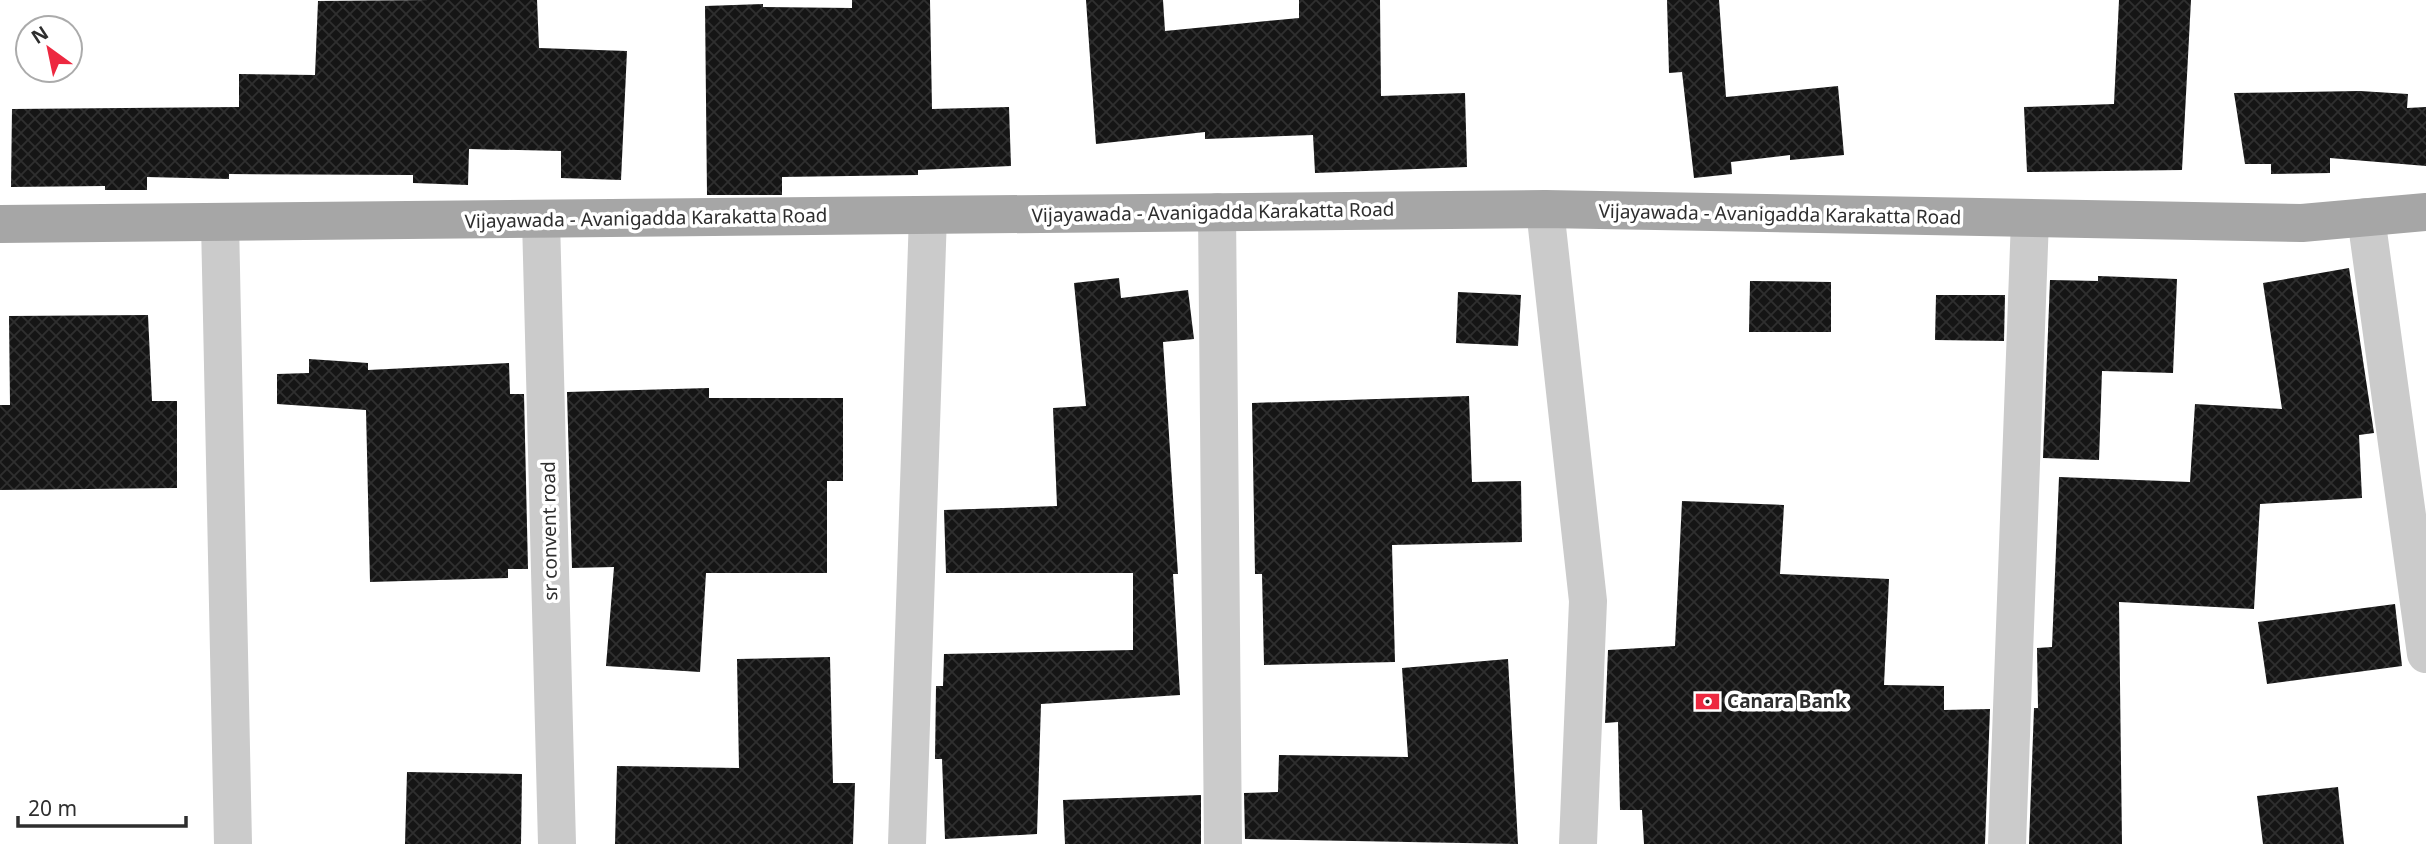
<svg xmlns="http://www.w3.org/2000/svg" width="2426" height="844" font-family="'Noto Sans',sans-serif">
<defs>
<pattern id="building-cross-hatch" width="8" height="8" patternUnits="userSpaceOnUse" patternTransform="scale(1.75)"><rect width="8" height="8" fill="#151515"/><path d="M0 0l8 8M0 8l8-8" fill="none" stroke="#2f2f2f"/></pattern>
</defs>
<rect width="100%" height="100%" fill="#fff"/>
<g fill="url(#building-cross-hatch)">
<polygon points="431,0 537,0 539,48 627,51 621,180 561,178 561,151 469,149 468,185 413,183 413,175 229,174 229,179 147,177 147,190 105,190 105,186 11,187 12,109 239,107 239,74 315,75 318,1"/>
<polygon points="852,0 930,0 932,109 1009,107 1011,166 918,170 918,175 782,177 782,195 707,195 705,6 763,4 763,7 852,8"/>
<polygon points="1086,0 1163,0 1165,31 1299,18 1299,0 1380,0 1381,96 1465,93 1467,167 1315,173 1313,135 1205,139 1205,132 1096,144"/>
<polygon points="1667,0 1719,0 1726,97 1838,86 1844,155 1790,160 1790,155 1731,162 1732,174 1694,178 1682,72 1669,73"/>
<polygon points="2119,0 2191,0 2182,170 2027,172 2024,107 2114,104"/>
<polygon points="2360,91 2408,94 2407,108 2426,107 2426,166 2330,158 2330,173 2271,174 2271,164 2245,164 2234,93"/>
<polygon points="2349,268 2374,433 2359,435 2362,498 2260,504 2254,609 2119,602 2122,844 2029,844 2034,708 2038,708 2037,648 2052,647 2059,477 2190,482 2195,404 2282,409 2263,283"/>
<polygon points="2098,276 2177,279 2173,373 2102,371 2099,460 2043,458 2050,280 2098,281"/>
<polygon points="1119,278 1121,298 1188,290 1194,339 1163,342 1178,574 1173,574 1180,695 1041,704 1037,834 945,839 942,759 935,759 936,686 943,686 944,654 1133,650 1133,573 946,573 944,510 1057,506 1053,408 1086,406 1074,283"/>
<polygon points="1750,281 1831,282 1831,332 1749,332"/>
<polygon points="1458,292 1521,295 1518,346 1456,343"/>
<polygon points="1936,295 2005,295 2004,341 1935,340"/>
<polygon points="148,315 152,401 177,401 177,488 0,490 0,405 10,405 9,316"/>
<polygon points="309,359 368,363 368,370 509,363 510,394 524,394 528,569 508,569 508,578 370,582 366,410 277,404 277,374 309,373"/>
<polygon points="709,388 709,398 843,398 843,481 827,481 827,573 706,573 700,672 606,666 614,567 572,568 567,392"/>
<polygon points="1469,396 1472,482 1521,481 1522,542 1392,545 1395,662 1264,665 1262,574 1255,574 1252,403"/>
<polygon points="1682,501 1784,505 1780,574 1889,579 1884,685 1944,686 1944,710 1990,709 1985,844 1644,844 1642,810 1620,810 1618,722 1605,723 1608,650 1675,646"/>
<polygon points="2395,604 2402,666 2267,684 2258,622"/>
<polygon points="830,657 833,783 855,783 853,844 615,844 617,766 739,768 737,659"/>
<polygon points="1508,659 1518,844 1245,839 1244,793 1278,792 1279,755 1408,757 1402,668"/>
<polygon points="407,772 522,774 521,844 405,844"/>
<polygon points="2338,787 2344,844 2263,844 2257,796"/>
<polygon points="1201,795 1201,844 1065,844 1063,800"/>
</g>
<g fill="none" stroke-linecap="round" stroke-linejoin="round">
<g stroke="#cbcbcb" stroke-width="38">
<polyline points="1545,209 1588,601 1578,844"/>
<polyline points="1217,212 1223,844"/>
<polyline points="2366,217 2426,654"/>
<polyline points="541,219 557,844"/>
<polyline points="220,222 233,844"/>
<polyline points="907,844 928,215"/>
<polyline points="2007,844 2030,219"/>
</g>
<polyline stroke="#a6a6a6" stroke-width="38" points="0,224 1545,209 2302,223 2426,212"/>
</g>
<defs>
<symbol id="bank-bare" viewBox="-9 -9 18 18"><path d="M-6-4H6V4H-6ZM0-2.3a2.3 2.3 0 1 0 0 4.6a2.3 2.3 0 1 0 0-4.6Z" fill="#ed2840" stroke="#fff" stroke-width="2.5" paint-order="stroke"/></symbol>
</defs>
<g fill-rule="evenodd">
<use href="#bank-bare" x="1690" y="684" width="35" height="35"/>
</g>
<g text-anchor="middle" dominant-baseline="central" stroke-width="7" stroke-linejoin="round" paint-order="stroke">
<g font-size="19" fill="#2e2e2e" stroke="#fff">
<text transform="translate(1213 212) rotate(-1)">Vijayawada - Avanigadda Karakatta Road</text>
<text transform="translate(1780 214) rotate(1)">Vijayawada - Avanigadda Karakatta Road</text>
<text transform="translate(646 218) rotate(-1)">Vijayawada - Avanigadda Karakatta Road</text>
<text transform="translate(549 531) rotate(-91)">sr convent road</text>
</g>
<g font-size="19" font-weight="bold" fill="#2e2e2e" stroke="#fff" text-anchor="start">
<text x="1727" y="701">Canara Bank</text>
</g>
</g>
<g transform="translate(49 49) rotate(327)"><circle r="33" fill="#ffffff" stroke="#ababab" stroke-width="2"/>
<path d="M0-5L12 26L0 18L-12 26Z" fill="#ed2840"/>
<text y="-10" font-size="19" font-weight="bold" text-anchor="middle" fill="#2e2e2e">N</text>
</g>
<path d="M18 816v10h168v-10" fill="none" stroke="#2e2e2e" stroke-width="3.5"/>
<text x="28" y="816" font-size="21" fill="#2e2e2e" stroke="#ffffff" stroke-width="5" paint-order="stroke">20 m</text>
</svg>
